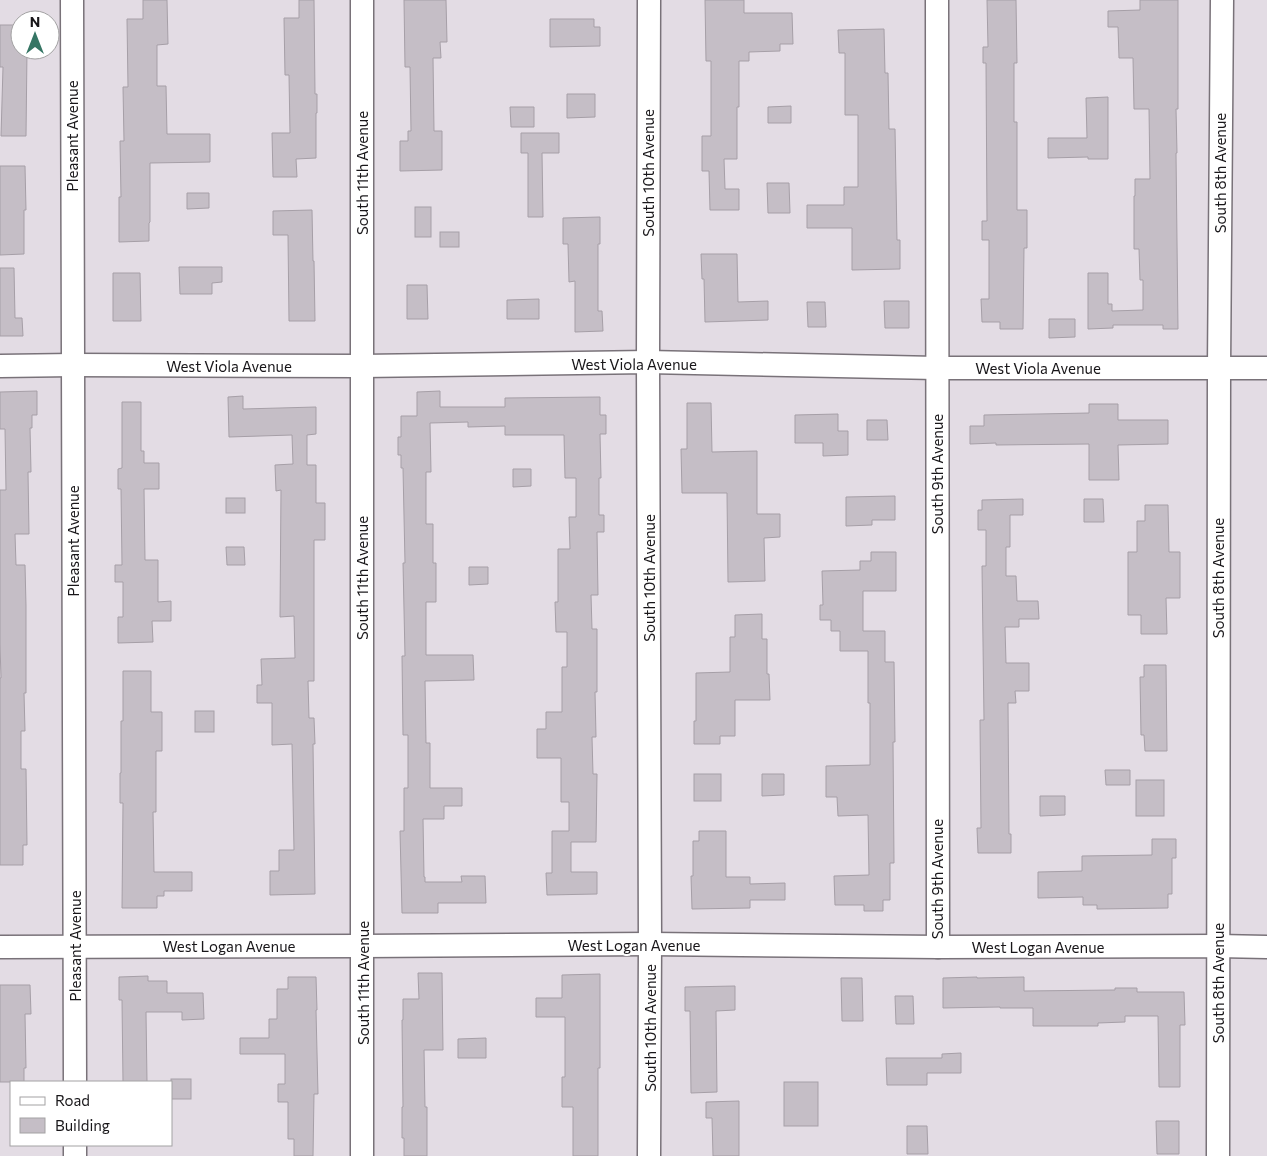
<svg xmlns="http://www.w3.org/2000/svg" width="1267" height="1156" font-family="Commissioner,sans-serif">
<rect width="100%" height="100%" fill="#e3dce4"/>
<g fill="#c5bec6" stroke="#a69fa7">
<polygon points="143,0 167,0 168,44 157,45 157,86 166,86 167,134 210,134 210,162 150,163 150,222 149,223 149,241 119,242 119,197 121,197 120,141 124,141 123,87 128,87 127,19 143,19"/>
<polygon points="299,0 314,0 315,94 317,94 317,113 316,113 316,158 296,159 297,177 273,177 272,133 290,133 289,75 285,75 284,18 299,18"/>
<polygon points="404,0 446,0 447,42 440,42 441,58 433,58 434,131 442,131 442,170 400,171 400,141 408,141 408,131 411,131 410,67 405,67"/>
<polygon points="705,0 744,0 744,13 792,13 793,44 780,44 780,51 749,52 749,61 739,61 739,107 737,107 737,159 724,159 725,189 739,189 739,210 710,210 709,171 702,171 702,136 711,136 711,61 706,61"/>
<polygon points="987,0 1016,0 1017,63 1014,63 1014,122 1017,122 1017,210 1027,210 1027,248 1024,248 1023,329 1000,329 1000,322 982,322 981,299 989,299 989,240 982,240 982,221 987,221 986,63 983,63 983,47 988,47"/>
<polygon points="1140,0 1178,0 1178,109 1176,109 1177,153 1176,153 1178,329 1163,329 1163,325 1113,325 1113,328 1088,329 1088,273 1108,273 1108,304 1112,304 1112,311 1143,310 1143,280 1140,280 1139,249 1134,249 1134,196 1135,196 1135,179 1150,179 1149,109 1134,109 1133,58 1119,58 1118,27 1108,27 1108,11 1140,10"/>
<polygon points="550,19 594,19 594,27 600,27 600,46 550,47"/>
<polygon points="0,25 20,25 20,50 27,50 26,136 1,136 3,67 0,67"/>
<polygon points="884,29 885,73 888,73 889,129 895,129 897,240 900,240 900,269 852,270 852,228 807,228 807,205 844,205 844,187 858,187 858,115 845,115 845,53 839,53 838,30"/>
<polygon points="567,94 595,94 595,117 567,118"/>
<polygon points="1108,97 1108,159 1088,159 1088,157 1048,158 1048,138 1087,138 1086,98"/>
<polygon points="791,106 791,123 768,123 768,107"/>
<polygon points="510,107 534,107 534,127 511,127"/>
<polygon points="521,133 559,133 559,153 542,153 543,217 528,217 528,153 521,153"/>
<polygon points="0,166 25,166 26,210 24,210 24,254 0,255"/>
<polygon points="767,183 789,183 790,213 768,213"/>
<polygon points="187,193 209,193 209,208 187,209"/>
<rect x="415" y="207" width="16" height="30"/>
<polygon points="312,210 313,261 314,261 315,321 289,321 288,235 273,235 273,211"/>
<polygon points="600,217 600,244 598,244 598,311 602,311 603,331 575,332 575,281 569,282 568,244 563,244 563,218"/>
<rect x="440" y="232" width="19" height="15"/>
<polygon points="701,254 737,254 738,302 768,301 768,320 705,322 704,279 702,279"/>
<polygon points="179,267 222,267 222,282 212,283 212,294 180,294"/>
<polygon points="0,268 14,268 15,318 22,318 23,336 0,336"/>
<polygon points="113,273 140,273 141,321 113,321"/>
<polygon points="407,285 427,285 428,319 407,319"/>
<polygon points="539,299 539,319 507,319 507,300"/>
<polygon points="884,301 909,301 909,328 885,328"/>
<polygon points="807,302 825,302 826,327 808,327"/>
<polygon points="1049,319 1075,319 1075,337 1049,338"/>
<polygon points="37,391 37,415 32,415 32,428 30,428 31,472 28,472 29,534 15,534 16,565 25,565 26,606 26,693 24,693 25,731 21,731 21,769 26,769 27,845 23,845 23,865 0,865 0,678 1,678 0,645 0,490 6,490 5,429 0,429 0,392"/>
<polygon points="440,391 440,407 505,407 505,398 600,397 600,415 606,415 606,434 600,434 601,478 599,478 599,515 604,515 604,532 597,532 598,595 591,595 592,629 597,629 597,692 595,692 596,737 592,737 593,774 597,774 596,842 571,842 571,872 597,872 597,894 547,895 546,873 552,873 552,831 569,831 569,802 561,802 561,758 537,758 537,729 546,729 546,712 562,712 562,667 567,667 567,632 556,632 555,602 558,602 558,549 570,549 569,517 576,517 576,478 565,478 564,435 505,435 505,426 468,427 468,422 430,423 431,472 426,472 426,524 433,524 433,563 436,563 436,602 426,602 426,655 473,655 474,680 425,681 426,743 430,743 430,788 462,788 462,806 444,806 444,819 423,819 424,877 425,877 425,882 462,882 461,876 485,876 486,903 438,903 438,913 402,913 400,831 404,831 404,788 408,788 408,735 403,735 402,656 405,656 403,563 405,563 403,468 401,468 401,455 398,455 398,437 401,437 401,416 417,416 417,392"/>
<polygon points="243,396 243,409 316,407 316,434 307,435 307,465 316,465 316,503 325,503 325,540 314,540 314,681 308,681 309,718 314,718 315,744 313,744 315,894 270,895 270,871 279,871 279,850 294,850 292,744 272,745 272,703 257,703 257,685 262,685 261,659 295,658 294,616 280,617 281,490 276,491 275,465 293,464 292,435 229,437 228,397"/>
<polygon points="122,402 141,402 141,451 144,451 144,463 159,463 159,489 144,489 145,560 158,560 158,602 171,601 171,621 152,621 153,642 118,643 118,617 123,617 123,582 115,582 115,565 122,565 121,489 118,489 118,469 122,468"/>
<polygon points="687,403 711,403 712,452 757,451 757,514 780,514 780,537 764,538 765,581 728,582 727,493 682,493 681,449 687,449"/>
<polygon points="1089,404 1118,404 1118,420 1168,420 1168,444 1118,445 1119,480 1089,480 1089,444 996,445 996,443 970,444 970,426 984,426 984,415 1089,413"/>
<polygon points="838,414 838,431 848,431 848,455 823,456 823,443 795,443 795,415"/>
<polygon points="867,420 887,420 888,440 867,440"/>
<polygon points="513,469 531,469 531,486 513,487"/>
<polygon points="895,496 895,520 872,520 872,525 846,526 846,497"/>
<rect x="226" y="498" width="19" height="15"/>
<polygon points="1023,499 1023,515 1010,515 1010,547 1006,547 1006,576 1016,576 1017,601 1038,601 1039,619 1019,619 1019,627 1005,627 1006,663 1029,663 1029,691 1015,691 1016,703 1008,703 1009,834 1011,834 1011,853 978,853 977,828 981,828 980,720 984,720 982,566 986,566 986,530 978,530 978,510 982,510 982,500"/>
<polygon points="1084,499 1103,499 1104,522 1084,522"/>
<polygon points="1145,505 1168,505 1169,552 1180,552 1180,598 1166,598 1167,634 1141,634 1141,615 1128,615 1128,552 1137,552 1137,521 1145,521"/>
<polygon points="226,547 244,547 245,565 227,565"/>
<polygon points="871,552 896,552 896,591 863,591 863,631 885,631 885,662 894,662 895,742 893,742 894,863 890,863 890,900 883,900 883,911 864,911 864,905 835,905 834,876 869,875 868,815 838,816 837,797 826,797 826,766 870,765 870,703 868,703 868,651 840,651 840,631 831,631 831,620 820,620 820,605 823,605 822,571 860,570 860,561 871,561"/>
<polygon points="469,567 488,567 488,584 469,585"/>
<polygon points="762,614 762,639 767,639 767,674 769,674 770,700 735,700 735,736 720,736 720,744 694,744 694,721 696,721 696,673 730,672 730,637 735,637 735,615"/>
<polygon points="1144,665 1166,665 1167,751 1145,751 1144,735 1141,735 1140,677 1144,677"/>
<polygon points="123,671 151,671 151,712 162,712 162,751 156,751 156,812 153,812 154,872 192,872 192,891 164,891 164,896 157,896 157,908 122,908 123,803 120,803 120,773 121,773 121,721 123,721"/>
<rect x="195" y="711" width="19" height="21"/>
<polygon points="1105,770 1130,770 1130,785 1106,785"/>
<rect x="694" y="774" width="27" height="27"/>
<polygon points="762,774 784,774 784,795 762,796"/>
<rect x="1136" y="780" width="28" height="36"/>
<polygon points="1040,796 1065,796 1065,815 1040,816"/>
<polygon points="699,831 726,831 726,877 750,877 750,884 785,883 785,900 750,900 750,908 692,909 691,876 693,876 693,841 699,841"/>
<polygon points="1152,839 1176,839 1176,858 1172,858 1172,894 1168,894 1168,908 1097,909 1097,905 1083,905 1083,897 1038,898 1038,872 1082,871 1082,856 1152,855"/>
<polygon points="418,973 442,973 443,1050 424,1050 425,1107 427,1107 427,1156 404,1156 404,1138 402,1138 402,1107 403,1107 402,1020 403,1020 403,999 419,999"/>
<polygon points="600,974 600,1068 598,1068 598,1156 573,1156 573,1107 562,1107 562,1077 565,1077 565,1017 536,1017 536,998 562,998 562,975"/>
<polygon points="148,976 148,981 167,981 167,993 203,993 204,1019 182,1020 182,1012 146,1012 147,1082 123,1082 122,1000 119,1000 119,977"/>
<polygon points="288,977 316,977 317,1010 316,1010 318,1094 314,1094 313,1156 294,1156 294,1139 288,1139 288,1102 278,1102 278,1084 285,1084 285,1054 240,1054 240,1038 269,1038 269,1019 277,1019 277,989 288,989"/>
<polygon points="977,977 977,978 1024,977 1024,991 1115,990 1115,988 1137,988 1137,992 1184,992 1185,1025 1180,1025 1180,1087 1159,1087 1158,1016 1125,1016 1125,1022 1098,1023 1098,1026 1033,1026 1033,1008 1000,1008 1000,1007 943,1008 943,978"/>
<polygon points="841,978 862,978 863,1021 842,1021"/>
<polygon points="0,985 30,985 31,1014 25,1014 26,1068 24,1068 24,1082 0,1082"/>
<polygon points="735,986 735,1010 716,1011 717,1092 691,1093 690,1011 685,1011 685,987"/>
<polygon points="895,996 913,996 914,1024 896,1024"/>
<polygon points="486,1038 486,1058 458,1058 458,1039"/>
<polygon points="961,1053 961,1073 927,1073 927,1085 887,1085 886,1058 942,1058 942,1054"/>
<rect x="171" y="1079" width="20" height="20"/>
<rect x="784" y="1082" width="34" height="44"/>
<polygon points="739,1101 739,1156 713,1156 712,1118 706,1118 706,1102"/>
<polygon points="1156,1121 1179,1121 1179,1154 1157,1154"/>
<polygon points="907,1126 927,1126 928,1154 907,1154"/>
</g>
<g fill="none" stroke-linecap="round" stroke-linejoin="round">
<defs>
<g id="street">
<polyline points="72,0 75,1082"/>
<polyline points="362,0 362,1156"/>
<polyline points="649,0 648,362 650,944 649,1156"/>
<polyline points="937,0 938,947"/>
<polyline points="0,366 73,365 362,366 648,362 936,368 1267,368"/>
<polyline points="0,947 363,946 650,944 938,947 1218,946 1267,947"/>
<polyline points="75,1145 75,1156"/>
<polyline points="1218,1156 1219,367 1222,0"/>
</g>
</defs>
<use href="#street" stroke="#797279" stroke-width="25"/>
<use href="#street" stroke="#fff" stroke-width="22"/>
</g>
<g text-anchor="middle" dominant-baseline="central" stroke-width="4" stroke-linejoin="round" paint-order="stroke">
<g font-size="15" fill="#181619" stroke="#fff">
<text transform="translate(72 136) rotate(-90)">Pleasant Avenue</text>
<text transform="translate(362 173) rotate(-90)">South 11th Avenue</text>
<text transform="translate(648 173) rotate(-90)">South 10th Avenue</text>
<text transform="translate(1220 173) rotate(-90)">South 8th Avenue</text>
<text x="634" y="364">West Viola Avenue</text>
<text x="229" y="366">West Viola Avenue</text>
<text x="1038" y="368">West Viola Avenue</text>
<text transform="translate(937 474) rotate(-90)">South 9th Avenue</text>
<text transform="translate(73 541) rotate(-90)">Pleasant Avenue</text>
<text transform="translate(362 578) rotate(-90)">South 11th Avenue</text>
<text transform="translate(649 578) rotate(-90)">South 10th Avenue</text>
<text transform="translate(1218 578) rotate(-90)">South 8th Avenue</text>
<text transform="translate(937 879) rotate(-90)">South 9th Avenue</text>
<text x="634" y="945">West Logan Avenue</text>
<text transform="translate(75 946) rotate(-90)">Pleasant Avenue</text>
<text x="229" y="946">West Logan Avenue</text>
<text x="1038" y="947">West Logan Avenue</text>
<text transform="translate(363 983) rotate(-90)">South 11th Avenue</text>
<text transform="translate(1218 983) rotate(-90)">South 8th Avenue</text>
<text transform="translate(650 1028) rotate(-90)">South 10th Avenue</text>
</g>
</g>
<rect x="10" y="1081" width="162" height="65" fill="#ffffff" stroke="#a3a2a3"/>
<rect x="20" y="1097" width="25" height="8" fill="#ffffff" stroke="#a3a2a3"/>
<text x="55" y="1106" font-size="15" fill="#181619">Road</text>
<rect x="20" y="1118" width="25" height="15" fill="#c5bec6" stroke="#a3a2a3"/>
<text x="55" y="1131" font-size="15" fill="#181619">Building</text>
<g transform="translate(35 35)"><circle r="24" fill="#ffffff" stroke="#a3a2a3"/>
<path d="M0-4L9 19L0 12L-9 19Z" fill="#357564"/>
<text y="-8" font-size="14" font-weight="bold" text-anchor="middle" fill="#181619">N</text>
</g>
</svg>
